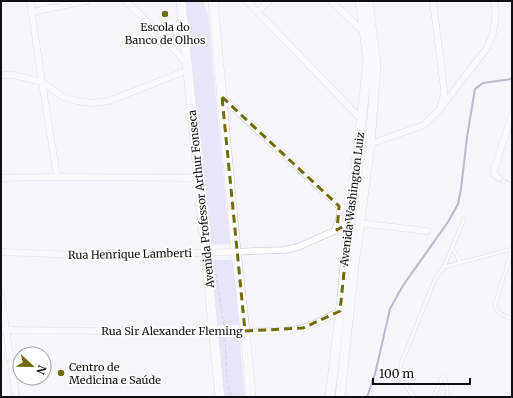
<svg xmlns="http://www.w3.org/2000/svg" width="513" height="398" font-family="Merriweather,serif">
<rect width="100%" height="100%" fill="#f6f6fc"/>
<g fill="#d7d0fb">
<polygon points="185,1 203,1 208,14 230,244 206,245"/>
<polygon points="211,260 233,260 240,325 217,325"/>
<polygon points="220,336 239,336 245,397 224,397 218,339"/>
</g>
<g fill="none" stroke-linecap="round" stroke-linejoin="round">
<polyline stroke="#736b94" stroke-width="2" points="367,397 375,374 390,309 402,287 448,222 458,204 461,189 467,137 475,89 483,83 512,79"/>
<defs>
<g id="lane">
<polyline points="452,247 460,262"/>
<polyline points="444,267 464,219"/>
<polyline points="443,375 446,382 448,397"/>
<path d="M414,397C405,384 399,380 401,364L435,279L444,267L512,249L506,270L495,304C495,314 504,315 512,319"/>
<polyline points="434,397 443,375"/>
</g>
<g id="street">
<polyline points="30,1 42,82 57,177"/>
<polyline points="126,1 160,34 187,64"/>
<polyline points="247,1 362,120"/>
<polyline points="331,1 365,33"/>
<polyline points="433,1 444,89 444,95 441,105"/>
<polyline points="32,12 86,1"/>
<polyline points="258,12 269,1"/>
<polyline points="164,36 168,38 175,39 180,35 183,29"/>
<polyline points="1,75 13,75 42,82 63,97 77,101 92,103 109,101 188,70"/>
<polyline points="222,97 339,206 350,210"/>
<polyline points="370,144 424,125 439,110 487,48 493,33 496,14 494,1"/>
<polyline points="1,178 57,177 198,178"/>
<polyline points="499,178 494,174 495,167 512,115"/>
<polyline points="359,223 427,231"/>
<path d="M334,231C339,222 341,216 339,206"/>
<polyline points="1,252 79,255 202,253 284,250 298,247 334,231 349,223"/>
<polyline points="1,295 16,397"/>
<polyline points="1,330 225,332 285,331 303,328 320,321 340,311"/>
</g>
<g id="secondary">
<polyline points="181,1 220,397"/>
<polyline points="213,1 236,251 245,331 251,397"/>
<polyline points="330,397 342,297 349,223 368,63 364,28 360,1"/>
<polyline points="340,397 354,265 370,144 376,64 368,1"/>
</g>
</defs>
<use href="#lane" stroke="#c2c2c7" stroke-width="4"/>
<use href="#street" stroke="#c2c2c7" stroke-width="7"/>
<use href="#secondary" stroke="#c2c2c7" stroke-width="10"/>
<g stroke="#aaaaae" stroke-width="1" stroke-dasharray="4 2" stroke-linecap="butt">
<polyline points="505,180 512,183"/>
<polyline points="216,274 224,326"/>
<polyline points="225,338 227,378 231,397"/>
</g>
<use href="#lane" stroke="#fff" stroke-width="3"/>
<use href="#street" stroke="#fff" stroke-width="6"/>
<use href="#secondary" stroke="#fff" stroke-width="9"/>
</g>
<path d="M0 0H513V398H0ZM222,97L339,206L337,230L349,223L340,311L303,328L245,331Z" fill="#f6f6fc" fill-opacity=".55" fill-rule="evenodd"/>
<path fill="none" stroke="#716c08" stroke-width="3" stroke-dasharray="8 5" stroke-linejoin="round" d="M222,97L339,206L337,230L349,223L340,311L303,328L245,331Z"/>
<g fill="#716c08" stroke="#fff" stroke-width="1.5">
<circle cx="165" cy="14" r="4"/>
<circle cx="61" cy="373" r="4"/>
</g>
<g text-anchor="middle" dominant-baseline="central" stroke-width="3.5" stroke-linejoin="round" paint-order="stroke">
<g font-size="11" fill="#0f0f11" stroke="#fff">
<text x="165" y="27">Escola do<tspan x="165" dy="13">Banco de Olhos</tspan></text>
<text x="69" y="367" text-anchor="start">Centro de<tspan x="69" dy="13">Medicina e Saúde</tspan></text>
</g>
<g font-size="11" fill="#0f0f11" stroke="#fff">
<text transform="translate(201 199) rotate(-96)">Avenida Professor Arthur Fonseca</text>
<text transform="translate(352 199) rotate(-83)">Avenida Washington Luiz</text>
<text transform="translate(130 254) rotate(-1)">Rua Henrique Lamberti</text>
<text x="172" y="331">Rua Sir Alexander Fleming</text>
</g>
</g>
<rect width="513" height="398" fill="none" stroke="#0f0f11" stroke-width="4"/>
<g transform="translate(32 366) rotate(112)"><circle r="19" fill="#ffffff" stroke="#9f9fa0"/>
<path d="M0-3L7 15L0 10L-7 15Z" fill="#716c08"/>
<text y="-6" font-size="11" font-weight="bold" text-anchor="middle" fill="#0f0f11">N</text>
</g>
<path d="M373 378v6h97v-6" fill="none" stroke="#0f0f11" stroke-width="2"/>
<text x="379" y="378" font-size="12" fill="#0f0f11" stroke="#ffffff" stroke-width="3" paint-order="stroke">100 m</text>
</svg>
